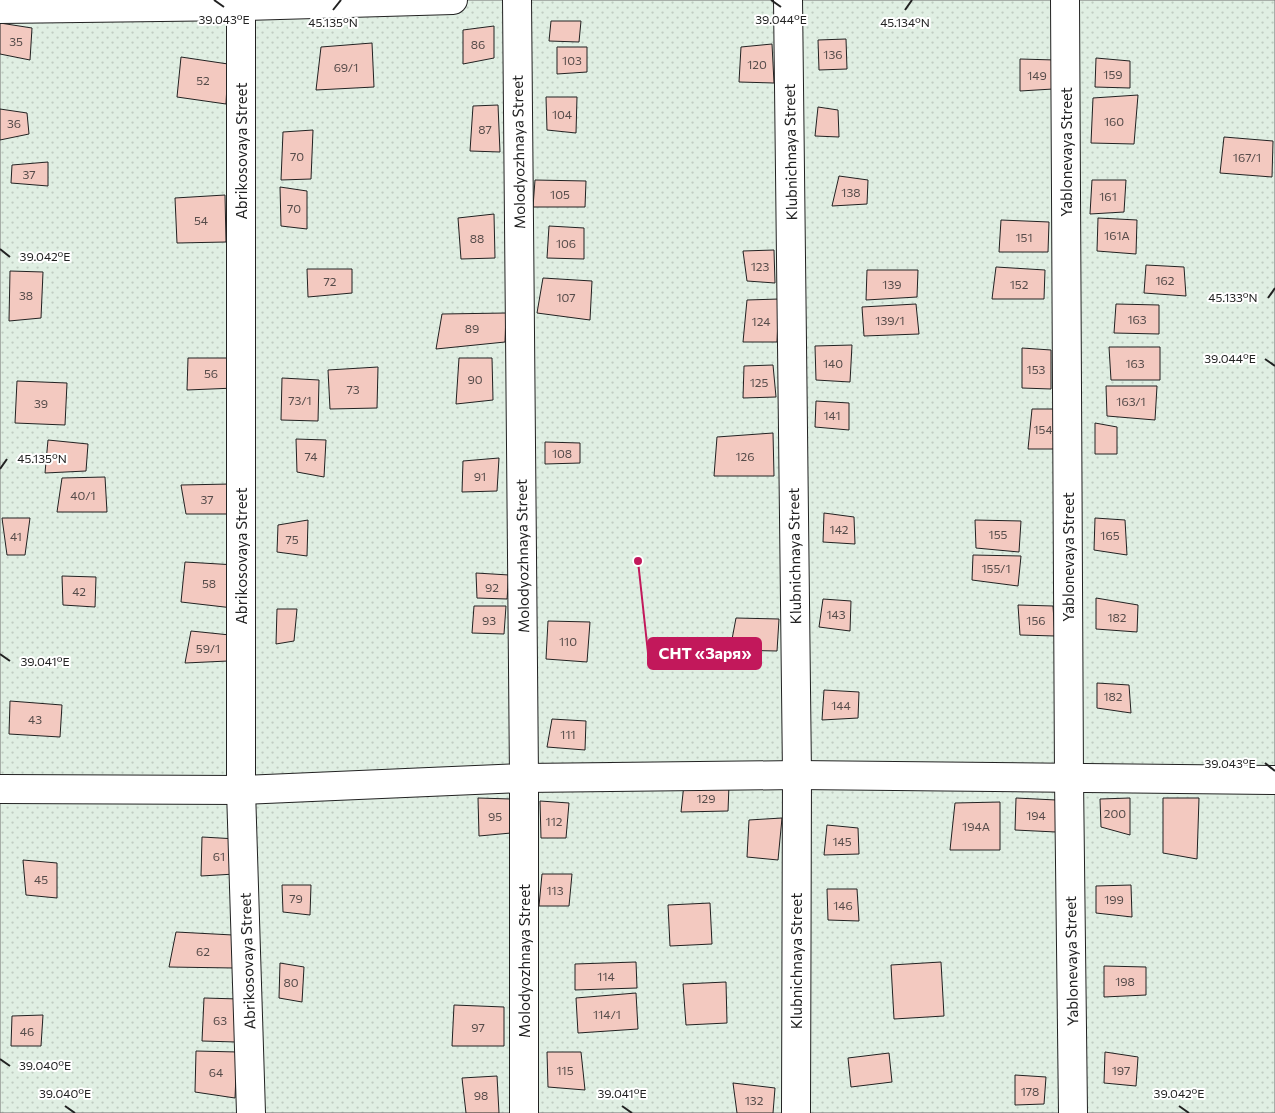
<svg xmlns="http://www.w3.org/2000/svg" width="1275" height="1113" font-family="Commissioner,sans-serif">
<defs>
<pattern id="grass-dots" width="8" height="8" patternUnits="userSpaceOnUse" patternTransform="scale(1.25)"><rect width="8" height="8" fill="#e0efe3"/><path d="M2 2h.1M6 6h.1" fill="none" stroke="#c0cdc2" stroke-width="1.8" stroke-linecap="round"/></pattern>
</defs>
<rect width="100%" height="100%" fill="#fff"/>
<rect fill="url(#grass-dots)" stroke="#6f6f6f" x="0" y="0" width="1275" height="1113"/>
<g fill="#f3c9c0" stroke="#222">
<polygon points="551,21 581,21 579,42 549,41"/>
<polygon points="0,23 32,28 30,60 0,54"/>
<polygon points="494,26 494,58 463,64 463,30"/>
<polygon points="846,39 847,69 819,70 818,40"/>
<polygon points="372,43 374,87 316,90 321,47"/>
<polygon points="772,44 774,83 739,82 741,47"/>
<polygon points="557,47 587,47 587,72 557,74"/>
<polygon points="181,57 228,64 226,104 177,97"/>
<polygon points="1096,58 1130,61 1130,88 1095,87"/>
<polygon points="1020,59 1055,60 1053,89 1020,91"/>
<polygon points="1138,95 1134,144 1091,143 1093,98"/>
<polygon points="546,97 577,97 576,133 547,130"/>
<polygon points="498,105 500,152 470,151 473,106"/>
<polygon points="818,107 838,110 839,137 815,136"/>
<polygon points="0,109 27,113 29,134 0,140"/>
<polygon points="313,130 311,179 281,180 283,132"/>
<polygon points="1224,137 1273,141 1272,177 1220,173"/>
<polygon points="48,162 48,186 11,183 12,165"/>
<polygon points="839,176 868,180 867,204 832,206"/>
<polygon points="535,180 586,181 585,207 533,207"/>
<polygon points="1092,180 1126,180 1124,212 1090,214"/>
<polygon points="280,187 307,191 307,229 281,226"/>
<polygon points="225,195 226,242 177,243 175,198"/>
<polygon points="494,214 495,258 461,259 458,218"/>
<polygon points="1098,218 1137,220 1136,254 1097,251"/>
<polygon points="1001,220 1049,222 1048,252 999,252"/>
<polygon points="549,226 584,228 584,259 547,258"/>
<polygon points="774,250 775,283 747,281 743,251"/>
<polygon points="1146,265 1184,267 1186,296 1144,293"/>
<polygon points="996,267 1045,270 1044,299 992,299"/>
<polygon points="307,269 352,269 352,293 308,297"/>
<polygon points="867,270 918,270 917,297 866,300"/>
<polygon points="10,271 43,272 41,318 9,321"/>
<polygon points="543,278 592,281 590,320 537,313"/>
<polygon points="779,299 777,342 743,342 747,300"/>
<polygon points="916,304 919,334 864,336 862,307"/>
<polygon points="1116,304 1159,305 1159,334 1114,333"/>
<polygon points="506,313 505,342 436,349 442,314"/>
<polygon points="852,345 850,382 816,380 815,346"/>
<polygon points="1109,347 1160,347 1160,380 1111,380"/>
<polygon points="1022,348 1051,350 1051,389 1022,388"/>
<polygon points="188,358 234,358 235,388 187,390"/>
<polygon points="459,358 492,358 493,400 456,404"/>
<polygon points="773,365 776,397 743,398 744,366"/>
<polygon points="378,367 377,408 330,409 328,370"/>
<polygon points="282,378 319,380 318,421 281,420"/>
<polygon points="17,381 67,383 65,425 15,423"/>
<polygon points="1106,386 1157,386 1155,420 1107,416"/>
<polygon points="816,401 849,403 849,430 815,427"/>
<polygon points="1032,409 1057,409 1056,449 1028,449"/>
<polygon points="1095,423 1117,427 1117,454 1095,454"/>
<polygon points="773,433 774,476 714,476 717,437"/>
<polygon points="296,439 326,440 324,477 297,472"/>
<polygon points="48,440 88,444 86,471 45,473"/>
<polygon points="545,442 580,443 580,463 545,464"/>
<polygon points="499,458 497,491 462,492 463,461"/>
<polygon points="105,477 107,512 57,512 62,478"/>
<polygon points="230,484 229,514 186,514 181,485"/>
<polygon points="824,513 854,517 855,544 823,542"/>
<polygon points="2,518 30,518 25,555 7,555"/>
<polygon points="1095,518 1125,520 1127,555 1094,550"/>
<polygon points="308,520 307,556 277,552 278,525"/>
<polygon points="975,520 1021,521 1019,552 976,548"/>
<polygon points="973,555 1021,556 1018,586 972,580"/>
<polygon points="185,562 236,565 233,608 181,602"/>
<polygon points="476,573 509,575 507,599 477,598"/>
<polygon points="62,576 96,577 95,607 63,605"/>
<polygon points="1096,598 1138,605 1137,632 1096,629"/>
<polygon points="823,599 851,601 850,631 819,627"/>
<polygon points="1018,605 1053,606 1055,636 1020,635"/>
<polygon points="474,606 506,606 504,634 472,633"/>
<polygon points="277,609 297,609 294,641 276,644"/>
<polygon points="736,618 779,619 777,651 730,650"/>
<polygon points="548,621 590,622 587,662 546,659"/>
<polygon points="191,631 230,635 228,661 185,663"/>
<polygon points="1097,683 1129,685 1131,713 1097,708"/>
<polygon points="824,690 859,692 858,718 822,720"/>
<polygon points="10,701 62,705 60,737 9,734"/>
<polygon points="552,719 586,721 585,750 547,747"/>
<polygon points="684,784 729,785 728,811 681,812"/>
<polygon points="478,798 511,799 511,833 479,836"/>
<polygon points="1016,798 1056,800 1056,832 1015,830"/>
<polygon points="1130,798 1130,835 1101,827 1100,799"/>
<polygon points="1163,798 1199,798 1197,859 1163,853"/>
<polygon points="540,801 569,803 566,838 541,838"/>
<polygon points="1000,802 1000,850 950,850 955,803"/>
<polygon points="782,818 778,860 747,857 749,820"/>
<polygon points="827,825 858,828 859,854 824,855"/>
<polygon points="202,837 237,839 235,874 201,876"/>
<polygon points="23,860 57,863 57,898 26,895"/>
<polygon points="542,874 572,874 569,906 539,906"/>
<polygon points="282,885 311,885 310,915 283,912"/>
<polygon points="1131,885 1132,917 1096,913 1096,886"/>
<polygon points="827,889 857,889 859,921 828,920"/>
<polygon points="710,903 712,944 670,946 668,905"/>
<polygon points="176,932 233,935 234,968 169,967"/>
<polygon points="636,962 637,988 575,990 575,964"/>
<polygon points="941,962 944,1016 894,1019 891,965"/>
<polygon points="280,963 304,967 302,1002 279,998"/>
<polygon points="1104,966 1146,967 1146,995 1104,997"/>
<polygon points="726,982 727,1023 686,1025 683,984"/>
<polygon points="636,993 638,1029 578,1033 576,998"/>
<polygon points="204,998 239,999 236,1042 202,1041"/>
<polygon points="454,1005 504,1007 504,1046 452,1046"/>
<polygon points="43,1015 41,1046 11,1046 12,1016"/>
<polygon points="196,1051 237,1052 235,1098 195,1092"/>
<polygon points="547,1052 581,1052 585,1090 548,1087"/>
<polygon points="1105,1052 1138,1057 1136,1086 1104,1083"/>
<polygon points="889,1053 892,1082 851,1087 848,1058"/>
<polygon points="1015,1075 1046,1077 1044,1104 1015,1105"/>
<polygon points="497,1076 499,1113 466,1113 462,1078"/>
<polygon points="733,1083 775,1088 773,1113 737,1113"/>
</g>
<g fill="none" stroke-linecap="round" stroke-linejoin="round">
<defs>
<g id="minor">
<polyline points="244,0 241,6 241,790 251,1113"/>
<polyline points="517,0 524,778 524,1113"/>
<polyline points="788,0 797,775 796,1113"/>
<polyline points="1065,0 1069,779 1073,1113"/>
<polyline points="0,9 241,6 453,0"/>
<polyline points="0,789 241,790 524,778 797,775 1275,780"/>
</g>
</defs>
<use href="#minor" stroke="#222" stroke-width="30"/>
<use href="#minor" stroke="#fff" stroke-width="28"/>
</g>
<path fill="none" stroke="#222" stroke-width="2" d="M214,0L224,7M771,0L781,7M333,10L341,0M905,10L912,0M0,249L10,257M1268,298L1275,288M1265,359L1275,366M0,469L7,459M0,654L10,661M1265,763L1275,771M0,1059L10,1066M65,1106L75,1113M622,1106L632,1113M1179,1106L1189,1113"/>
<g text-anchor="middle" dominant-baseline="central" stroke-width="4" stroke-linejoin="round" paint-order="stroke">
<g font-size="12" fill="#564c4a">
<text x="16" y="41">35</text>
<text x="478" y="44">86</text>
<text x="833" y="54">136</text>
<text x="572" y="60">103</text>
<text x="757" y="64">120</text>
<text x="346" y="67">69/1</text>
<text x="1113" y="74">159</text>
<text x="1037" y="75">149</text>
<text x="203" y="80">52</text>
<text x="562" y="114">104</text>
<text x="1114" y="121">160</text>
<text x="14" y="123">36</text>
<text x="485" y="129">87</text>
<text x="297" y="156">70</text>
<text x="1247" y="157">167/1</text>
<text x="29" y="174">37</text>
<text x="851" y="192">138</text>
<text x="560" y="194">105</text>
<text x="1108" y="196">161</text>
<text x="294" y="208">70</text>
<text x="201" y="220">54</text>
<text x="1117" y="235">161А</text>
<text x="1024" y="237">151</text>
<text x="477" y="238">88</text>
<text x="566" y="243">106</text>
<text x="760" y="266">123</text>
<text x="1165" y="280">162</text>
<text x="330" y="281">72</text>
<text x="892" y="284">139</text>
<text x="1019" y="284">152</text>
<text x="26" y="295">38</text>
<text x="566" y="297">107</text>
<text x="1137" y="319">163</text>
<text x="890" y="320">139/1</text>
<text x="761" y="321">124</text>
<text x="472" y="328">89</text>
<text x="833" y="363">140</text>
<text x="1135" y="363">163</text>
<text x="1036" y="369">153</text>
<text x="211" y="373">56</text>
<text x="475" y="379">90</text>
<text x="759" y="382">125</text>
<text x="353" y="389">73</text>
<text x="300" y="400">73/1</text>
<text x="1131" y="401">163/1</text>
<text x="41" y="403">39</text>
<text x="832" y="415">141</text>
<text x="1043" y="429">154</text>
<text x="562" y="453">108</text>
<text x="311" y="456">74</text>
<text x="745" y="456">126</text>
<text x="480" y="476">91</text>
<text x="83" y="495">40/1</text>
<text x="207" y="499">37</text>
<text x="839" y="529">142</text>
<text x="998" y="534">155</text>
<text x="1110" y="535">165</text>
<text x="16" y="536">41</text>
<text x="292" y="539">75</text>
<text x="996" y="568">155/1</text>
<text x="209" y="583">58</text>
<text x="492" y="587">92</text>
<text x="79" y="591">42</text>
<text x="836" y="614">143</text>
<text x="1117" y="617">182</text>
<text x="489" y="620">93</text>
<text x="1036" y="620">156</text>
<text x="568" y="641">110</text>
<text x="208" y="648">59/1</text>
<text x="1113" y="696">182</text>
<text x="841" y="705">144</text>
<text x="35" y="719">43</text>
<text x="568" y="734">111</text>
<text x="706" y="798">129</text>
<text x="1115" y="813">200</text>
<text x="1036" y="815">194</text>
<text x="495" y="816">95</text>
<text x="554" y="821">112</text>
<text x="976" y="826">194А</text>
<text x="842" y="841">145</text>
<text x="219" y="856">61</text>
<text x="41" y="879">45</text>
<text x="555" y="890">113</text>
<text x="296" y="898">79</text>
<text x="1114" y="899">199</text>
<text x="843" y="905">146</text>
<text x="203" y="951">62</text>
<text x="606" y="976">114</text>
<text x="1125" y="981">198</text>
<text x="291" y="982">80</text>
<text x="607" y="1014">114/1</text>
<text x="220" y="1020">63</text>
<text x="478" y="1027">97</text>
<text x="27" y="1031">46</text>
<text x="565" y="1070">115</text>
<text x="1121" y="1070">197</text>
<text x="216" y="1072">64</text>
<text x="1030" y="1091">178</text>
<text x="481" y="1095">98</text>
<text x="754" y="1100">132</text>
</g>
<g font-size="15" fill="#222" stroke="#fff">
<text transform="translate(241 151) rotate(-90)">Abrikosovaya Street</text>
<text transform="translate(518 152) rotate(-91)">Molodyozhnaya Street</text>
<text transform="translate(790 152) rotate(-91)">Klubnichnaya Street</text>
<text transform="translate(1066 152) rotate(-90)">Yablonevaya Street</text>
<text transform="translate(241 556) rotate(-90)">Abrikosovaya Street</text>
<text transform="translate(522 556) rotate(-91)">Molodyozhnaya Street</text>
<text transform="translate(794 556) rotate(-91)">Klubnichnaya Street</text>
<text transform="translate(1068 557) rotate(-90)">Yablonevaya Street</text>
<text transform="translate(247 961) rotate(-92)">Abrikosovaya Street</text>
<text transform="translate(524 961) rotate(-90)">Molodyozhnaya Street</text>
<text transform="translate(796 961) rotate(-90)">Klubnichnaya Street</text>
<text transform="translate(1071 961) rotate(-91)">Yablonevaya Street</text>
</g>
</g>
<g font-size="12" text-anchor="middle" fill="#222" stroke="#fff" stroke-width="4" stroke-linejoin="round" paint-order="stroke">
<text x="781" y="24">39.044°E</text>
<text x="224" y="24">39.043°E</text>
<text x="333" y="27">45.135°N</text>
<text x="905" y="27">45.134°N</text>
<text x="45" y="261">39.042°E</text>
<text x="1233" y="302">45.133°N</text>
<text x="1230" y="363">39.044°E</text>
<text x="42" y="463">45.135°N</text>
<text x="45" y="666">39.041°E</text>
<text x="1230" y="768">39.043°E</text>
<text x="45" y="1070">39.040°E</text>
<text x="65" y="1098">39.040°E</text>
<text x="622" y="1098">39.041°E</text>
<text x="1179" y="1098">39.042°E</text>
</g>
<path fill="none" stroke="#c2185b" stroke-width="2" d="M638 561L648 653"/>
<circle fill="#c2185b" stroke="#fff" stroke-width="2" cx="638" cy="561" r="5"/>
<rect fill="#c2185b" stroke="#c2185b" stroke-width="2" x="648" y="638" width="113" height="31" rx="5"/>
<g font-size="16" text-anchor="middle" font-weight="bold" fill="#fff">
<text x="705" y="659">СНТ «Заря»</text>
</g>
</svg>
